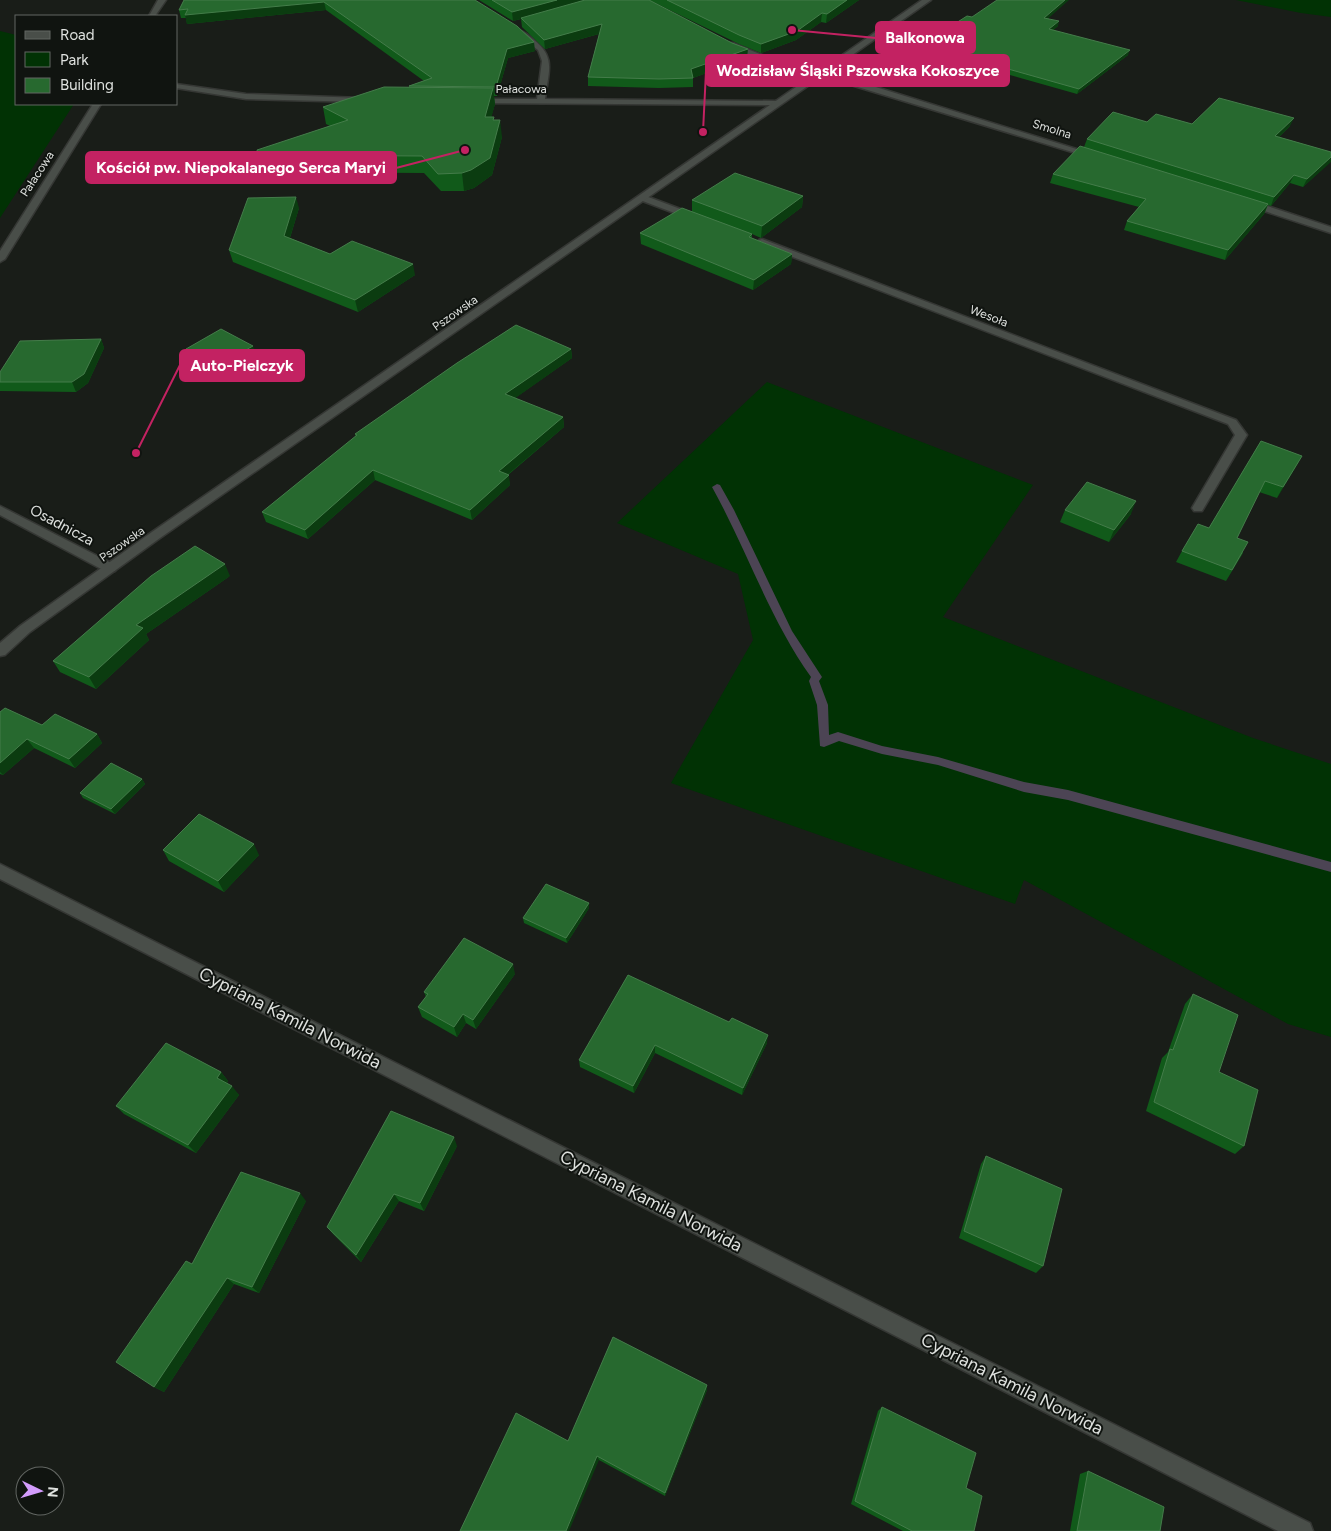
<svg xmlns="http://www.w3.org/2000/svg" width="1331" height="1531" font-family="Figtree,sans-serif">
<rect width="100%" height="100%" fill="#191d18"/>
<g fill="#013204">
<polygon points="1236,0 1331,0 1331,17 1301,13"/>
<polygon points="0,31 16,35 16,104 74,104 0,218"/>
<polygon points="767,382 1033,485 943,617 1253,738 1331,764 1331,1037 1288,1024 1024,880 1015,904 671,783 753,640 738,574 617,523"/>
</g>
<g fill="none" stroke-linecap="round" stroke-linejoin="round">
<path fill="#4c4454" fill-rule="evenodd" d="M717,484L720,485L734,510L792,631L822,677L819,681L828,705L829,735L838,732L882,746L938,757L1024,782L1068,790L1331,862V872L1068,800L1024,792L938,765L882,754L839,741L824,747L820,746L817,705L809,681L811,677C769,618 747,550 712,487Z"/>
<defs>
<g id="street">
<polygon points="158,0 166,0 155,16 149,16"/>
<path d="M516,30C523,30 528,35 533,39C557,58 548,72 545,99L777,101L781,103L777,105L471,103L470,101L474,99H537L542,61L538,50L516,34Z"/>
<polygon points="727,43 733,43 818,78 811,80 727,47"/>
<polygon points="818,71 824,71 1099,156 1092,158 818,75"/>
<polygon points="176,84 246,94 363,98 367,100 363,102 246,99 176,88"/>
<polygon points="93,104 101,104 5,259 0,262 0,251"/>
<polygon points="643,195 699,216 701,218 699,220 693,220 640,200 640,196"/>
<polygon points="1246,199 1331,227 1331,233 1243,204 1241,202"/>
<polygon points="762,239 1236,420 1247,435 1202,511 1194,511 1192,508 1235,435 1228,424 759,244 759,240"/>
<polygon points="0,506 115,565 116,568 115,571 105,571 0,515"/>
<polygon points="0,864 1310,1523 1313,1531 1278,1531 0,879"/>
</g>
<polygon id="secondary" points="922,0 931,0 160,538 30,632 5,655 0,656 0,643 20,626 152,532"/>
</defs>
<use href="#street" stroke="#353734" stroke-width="3"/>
<use href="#secondary" stroke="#353734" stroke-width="3"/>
<use href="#street" fill="#494e49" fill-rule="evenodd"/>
<use href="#secondary" fill="#494e49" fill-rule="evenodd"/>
</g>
<g fill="#115a1a">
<polygon points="184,0 475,0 535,51 508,58 497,96 494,96 495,104 491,117 494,120 502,137 492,175 474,188 464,191 441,191 424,173 262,172 258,155 330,126 326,124 323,107 409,87 409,86 424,81 326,10 187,24 186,18 181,18 179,10"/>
<polygon points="479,0 649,0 747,58 693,78 693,87 659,88 588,86 588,77 599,34 545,49 522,27 521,19 513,21"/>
<polygon points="649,0 859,0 826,23 821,22 796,40 761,53 739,44"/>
<polygon points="972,17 1048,18 1058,26 1053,30 1128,55 1077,94 992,70 970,86 897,65 898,60"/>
<polygon points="1147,122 1192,124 1290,126 1279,137 1331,152 1331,161 1303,187 1290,183 1271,206 1268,205 1264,214 1225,260 1124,230 1127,221 1139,207 1050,183 1053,174 1084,147 1087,139"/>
<polygon points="803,196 802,207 761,238 752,234 752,238 792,254 791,264 753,290 641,244 640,233 692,211 692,200"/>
<polygon points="299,208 290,238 330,254 415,275 358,312 233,262 229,250"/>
<polygon points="101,339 104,348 88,383 76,392 0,391 0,372"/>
<polygon points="186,349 257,358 221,378 190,361"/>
<polygon points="571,349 572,358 515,398 563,417 564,427 508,475 510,485 472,520 375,480 308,539 266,522 262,512 356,437 355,434"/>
<polygon points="1261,441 1302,456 1277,498 1259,492 1237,538 1243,553 1226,581 1176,562 1182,551 1209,528"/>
<polygon points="1065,510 1131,514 1109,542 1060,522"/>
<polygon points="230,576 146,634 149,640 96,689 60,672 53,661"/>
<polygon points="0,712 42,725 97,734 102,743 75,768 34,748 3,775 0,774"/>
<polygon points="142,779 145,784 115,814 83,798 80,793"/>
<polygon points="163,850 259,855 224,892 169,861"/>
<polygon points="589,908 567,943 524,923 523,918"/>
<polygon points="515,974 476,1029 466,1023 457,1037 422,1017 418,1007 426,997 424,992"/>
<polygon points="628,975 767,1043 742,1095 655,1053 634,1093 580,1067 579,1060"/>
<polygon points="1193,994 1244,1146 1235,1154 1146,1111 1162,1058 1168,1052 1185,1004"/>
<polygon points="221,1072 228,1081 227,1083 239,1095 196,1153 124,1114 116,1106"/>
<polygon points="457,1146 424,1211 399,1201 361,1262 333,1234 327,1227"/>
<polygon points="986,1156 1043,1266 1036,1273 959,1238 981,1164"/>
<polygon points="306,1201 259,1293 234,1284 164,1392 154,1387 192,1264"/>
<polygon points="707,1390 665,1496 599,1460 568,1441"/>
<polygon points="882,1407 974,1531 903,1531 851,1504 878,1411"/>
<polygon points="1088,1471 1160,1531 1070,1531 1080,1474"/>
</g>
<g fill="#0b3c10">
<polygon points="557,0 590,0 513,21 512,12"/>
<polygon points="847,0 859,0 826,23 827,14"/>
<polygon points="1065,0 1069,0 1043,23 1044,18"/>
<polygon points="324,2 326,10 187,24 185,15"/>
<polygon points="822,13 821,22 796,40 761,53 761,44"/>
<polygon points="1059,21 1058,26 1048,34 1049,29"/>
<polygon points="602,24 602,33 545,49 544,40"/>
<polygon points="534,42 535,51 508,58 497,96 496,87 507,49"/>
<polygon points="748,49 747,58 693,78 691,69"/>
<polygon points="1130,50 1128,55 1077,94 1079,89"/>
<polygon points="994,65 992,70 970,86 971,80"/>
<polygon points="493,88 495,104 487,134 485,117"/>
<polygon points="1294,118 1290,126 1272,144 1275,136"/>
<polygon points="500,120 502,137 492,175 474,188 464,191 462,173"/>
<polygon points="1331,157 1331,162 1303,187 1307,179"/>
<polygon points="1294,175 1290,183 1271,206 1274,197"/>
<polygon points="803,196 802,207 761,238 762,226"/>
<polygon points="296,197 299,208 287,247 284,236"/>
<polygon points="1268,204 1264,214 1225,260 1228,250"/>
<polygon points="792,254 791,264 753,290 754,280"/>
<polygon points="413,264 415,275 358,312 355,300"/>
<polygon points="101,339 104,348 88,383 76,392 72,382"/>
<polygon points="253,346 257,358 221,378 217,366"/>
<polygon points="571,349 572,358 507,404 505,394"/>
<polygon points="563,417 564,427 500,481 499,471"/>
<polygon points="1302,456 1296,467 1277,498 1283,487"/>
<polygon points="373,470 375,480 308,539 305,530"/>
<polygon points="509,475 510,485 472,520 470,510"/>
<polygon points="1136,501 1131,514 1109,542 1114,530"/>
<polygon points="225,564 230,576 146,634 149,640 96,689 89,677 136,625"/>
<polygon points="97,734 102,743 75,768 69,759"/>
<polygon points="27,739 34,748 3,775 0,772 0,763"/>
<polygon points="142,779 145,784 115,814 111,809"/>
<polygon points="254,844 259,855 224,892 218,881"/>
<polygon points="589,903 589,908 567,943 566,938"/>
<polygon points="513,964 515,974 476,1029 473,1020"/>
<polygon points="463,1014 466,1023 457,1037 454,1027"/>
<polygon points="768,1035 767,1043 742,1095 743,1088"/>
<polygon points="655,1045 655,1053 634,1093 633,1086"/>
<polygon points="221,1072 228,1081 224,1087 217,1078"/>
<polygon points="232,1086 239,1095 196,1153 188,1145"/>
<polygon points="454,1137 457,1146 424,1211 420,1203"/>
<polygon points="300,1193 306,1201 259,1293 252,1287"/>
<polygon points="394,1194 399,1201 361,1262 356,1255"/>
<polygon points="227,1278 234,1284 164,1392 154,1387"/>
<polygon points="707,1385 707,1390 665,1496 665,1493"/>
<polygon points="597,1456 599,1460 569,1531 566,1531"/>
</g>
<g fill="#27692f" stroke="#447c4a">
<polygon points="184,0 475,0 517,26 534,42 507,49 496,87 409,86 432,78 324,2 185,15 188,9 179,10"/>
<polygon points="492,0 557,0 512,12"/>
<polygon points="585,0 649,0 732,43 748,49 691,69 693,78 659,79 588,77 602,24 544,40 521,18"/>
<polygon points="667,0 847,0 827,14 822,13 797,31 761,44 739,35"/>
<polygon points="997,0 1065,0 1044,18 1059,21 1049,29 1130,50 1079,89 994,65 971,80 898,60 967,16 972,17"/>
<polygon points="384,87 493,88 485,117 494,117 493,120 500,120 490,158 471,170 462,173 438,174 422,156 258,155 257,150 348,120 323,107"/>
<polygon points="1219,98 1294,118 1275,136 1331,152 1331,157 1307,179 1294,175 1274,197 1087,139 1113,112 1147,122 1156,114 1192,124"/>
<polygon points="1080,146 1268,204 1228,250 1127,221 1146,199 1053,174"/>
<polygon points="735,173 803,196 762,226 692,200"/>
<polygon points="296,197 284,236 330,254 352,241 413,264 355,300 229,250 248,198"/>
<polygon points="682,208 752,234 749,237 792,254 754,280 640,233"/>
<polygon points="516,325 571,349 505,394 563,417 499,471 509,475 470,510 373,470 305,530 262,512 357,435 355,434 457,363"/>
<polygon points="221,329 253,346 217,366 186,349"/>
<polygon points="101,339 84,374 72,382 0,382 0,372 20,341"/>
<polygon points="1261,441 1302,456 1283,487 1265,481 1237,538 1248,542 1232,570 1182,551 1198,524 1209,528"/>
<polygon points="1087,482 1136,501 1114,530 1065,510"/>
<polygon points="195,546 225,564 136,625 143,628 89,677 53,661 151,576"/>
<polygon points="5,708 42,725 55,714 97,734 69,759 27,739 0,763 0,712"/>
<polygon points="111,763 142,779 111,809 80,793"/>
<polygon points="199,814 254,844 218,881 163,850"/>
<polygon points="546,884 589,903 566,938 523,918"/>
<polygon points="464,938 513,964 473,1020 463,1014 454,1027 418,1007 428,994 424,992"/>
<polygon points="628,975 729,1022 732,1018 768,1035 743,1088 655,1045 633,1086 579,1060"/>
<polygon points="1193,994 1238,1015 1219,1072 1258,1090 1244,1146 1154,1102 1170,1049 1173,1050"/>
<polygon points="166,1043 221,1072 217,1078 232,1086 188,1145 116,1106"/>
<polygon points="391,1111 454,1137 420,1203 394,1194 356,1255 327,1227"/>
<polygon points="986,1156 1062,1189 1043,1266 964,1231"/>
<polygon points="241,1172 300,1193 252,1287 227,1278 154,1387 116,1362 186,1261 192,1264"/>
<polygon points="613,1337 707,1385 665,1493 597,1456 566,1531 460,1531 516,1413 568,1441"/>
<polygon points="882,1407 976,1453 966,1488 982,1496 974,1531 912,1531 855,1501"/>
<polygon points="1088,1471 1164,1507 1160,1531 1077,1531"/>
</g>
<g text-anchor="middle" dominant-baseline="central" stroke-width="4" stroke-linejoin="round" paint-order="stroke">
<g font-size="12" fill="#dee1de" stroke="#101410">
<text x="521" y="89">Pałacowa</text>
<text transform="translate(1052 129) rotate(17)">Smolna</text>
<text transform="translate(37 174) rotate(-57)">Pałacowa</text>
<text transform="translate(455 313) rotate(-35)">Pszowska</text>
<text transform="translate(989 316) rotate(21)">Wesoła</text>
<text transform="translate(122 544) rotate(-35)">Pszowska</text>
</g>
<g font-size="15" fill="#dee1de" stroke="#101410">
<text transform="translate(62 525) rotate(28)">Osadnicza</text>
</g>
<g font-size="18" fill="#dee1de" stroke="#101410">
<text transform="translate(290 1018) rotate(27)">Cypriana Kamila Norwida</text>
<text transform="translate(651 1201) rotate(27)">Cypriana Kamila Norwida</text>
<text transform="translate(1012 1384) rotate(27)">Cypriana Kamila Norwida</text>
</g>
</g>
<path fill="none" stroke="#c32262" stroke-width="2" d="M792 30L876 38M703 132L706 71M465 150L396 168M136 453L180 365"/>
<g fill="#c32262" stroke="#101410" stroke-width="2">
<circle cx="792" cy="30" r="5"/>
<circle cx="703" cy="132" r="5"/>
<circle cx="465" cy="150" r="5"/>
<circle cx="136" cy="453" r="5"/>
</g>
<g fill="#c32262" stroke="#c32262" stroke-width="2">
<rect x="876" y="22" width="99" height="31" rx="5"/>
<rect x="706" y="55" width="303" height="31" rx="5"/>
<rect x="86" y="152" width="310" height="31" rx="5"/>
<rect x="180" y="350" width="124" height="31" rx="5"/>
</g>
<g font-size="16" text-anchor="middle" font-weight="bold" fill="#fff">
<text x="925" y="43">Balkonowa</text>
<text x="858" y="76">Wodzisław Śląski Pszowska Kokoszyce</text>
<text x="241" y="173">Kościół pw. Niepokalanego Serca Maryi</text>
<text x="242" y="371">Auto-Pielczyk</text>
</g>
<rect x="15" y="15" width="162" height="90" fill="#101410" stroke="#626662"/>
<rect x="25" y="31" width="25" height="8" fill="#494e49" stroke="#626662"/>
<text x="60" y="40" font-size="15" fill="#dee1de">Road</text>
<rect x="25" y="52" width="25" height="15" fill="#013204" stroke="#626662"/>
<text x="60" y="65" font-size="15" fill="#dee1de">Park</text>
<rect x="25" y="78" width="25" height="15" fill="#27692f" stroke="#626662"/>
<text x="60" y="90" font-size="15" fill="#dee1de">Building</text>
<g transform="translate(40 1491) rotate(95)"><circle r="24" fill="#101410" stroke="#626662"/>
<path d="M0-4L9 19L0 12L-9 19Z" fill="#d39cfc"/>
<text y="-8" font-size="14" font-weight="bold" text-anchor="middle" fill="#dee1de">N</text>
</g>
</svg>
